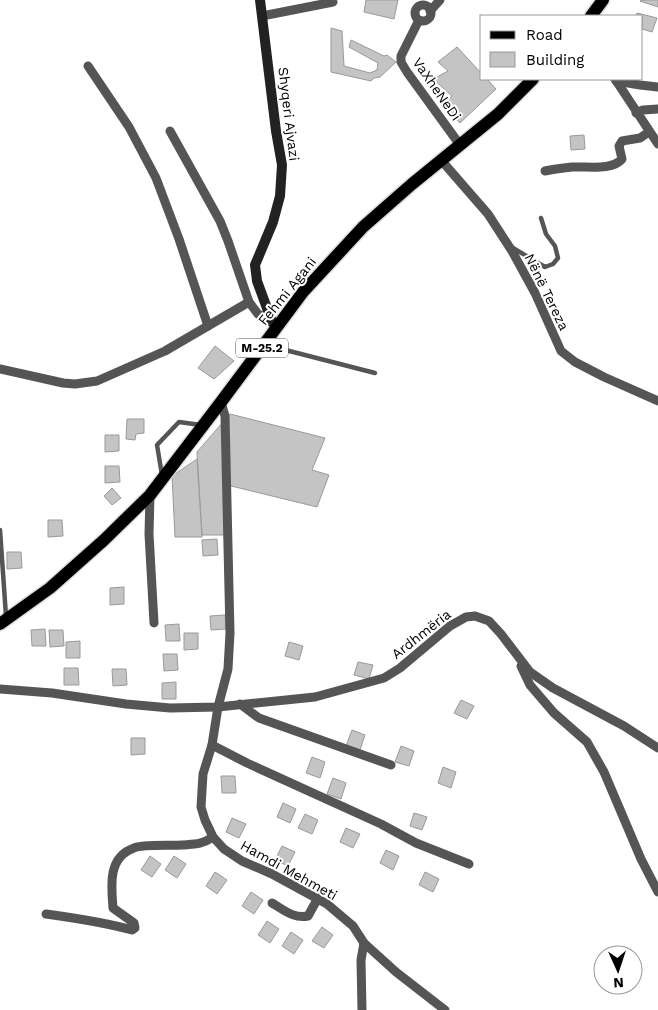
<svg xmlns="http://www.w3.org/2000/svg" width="658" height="1010" font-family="'Work Sans',sans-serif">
<rect width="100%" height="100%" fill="#fff"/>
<g fill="#c4c4c4" stroke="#999">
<polygon points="366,0 398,0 394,19 364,12"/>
<polygon points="641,0 658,0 658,7 640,1"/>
<polygon points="637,13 657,18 652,32 642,29 642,16 636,16"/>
<polygon points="331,28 342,31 344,66 370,73 377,70 378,63 349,47 351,40 384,56 387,55 396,62 380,77 374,78 371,81 331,72"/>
<polygon points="457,47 482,74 482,79 487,79 496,89 460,123 441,105 452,96 433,79 448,71 438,62"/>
<polygon points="584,135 585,149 571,150 570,136"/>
<polygon points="215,346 234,361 214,379 198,368"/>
<polygon points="230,414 325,438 312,470 329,475 317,507 227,485 225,535 202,535 197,452"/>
<polygon points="127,419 144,419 144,433 136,434 135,440 126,439"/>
<polygon points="105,435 119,435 119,451 105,452"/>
<polygon points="197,459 202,537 175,537 172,476"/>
<polygon points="105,466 119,466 120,482 105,483"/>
<polygon points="112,488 121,498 112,505 104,496"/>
<polygon points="48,520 62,520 63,536 48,537"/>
<polygon points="217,539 218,555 203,556 202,540"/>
<polygon points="7,552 21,552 22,568 7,569"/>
<polygon points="124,587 124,604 110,605 110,588"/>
<polygon points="225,615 226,629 211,630 210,616"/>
<polygon points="179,624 180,641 166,641 165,625"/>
<polygon points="45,629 46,646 32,646 31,630"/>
<polygon points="49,630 63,630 64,646 50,647"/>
<polygon points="184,633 198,633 198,649 184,650"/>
<polygon points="80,641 80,658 66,658 66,642"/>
<polygon points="289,642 303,646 299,660 285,656"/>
<polygon points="163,654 177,654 178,670 164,671"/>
<polygon points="358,662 373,665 369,679 354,675"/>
<polygon points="64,668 78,668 79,685 64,685"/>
<polygon points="112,669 126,669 127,685 113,686"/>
<polygon points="176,682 176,699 162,699 162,683"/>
<polygon points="461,700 474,706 467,719 454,713"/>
<polygon points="352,730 365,735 360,750 346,746"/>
<polygon points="131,738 145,738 145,754 131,755"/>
<polygon points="401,746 414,751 409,766 395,762"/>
<polygon points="312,757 325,762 320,778 306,773"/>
<polygon points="443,767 456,772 451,788 438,783"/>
<polygon points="221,776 235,776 236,793 222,793"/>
<polygon points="333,778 346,783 341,799 327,794"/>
<polygon points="283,803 296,809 290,823 277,817"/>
<polygon points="414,813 427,817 422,830 410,826"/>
<polygon points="305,814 318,820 312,834 298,828"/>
<polygon points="232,818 246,824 239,838 226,832"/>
<polygon points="346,828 360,834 353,848 340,842"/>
<polygon points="282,846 295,852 288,866 275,860"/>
<polygon points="386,850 399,856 393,870 380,863"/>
<polygon points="150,856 161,864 152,877 141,870"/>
<polygon points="174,856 186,864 177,878 165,870"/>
<polygon points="215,872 227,880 217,894 206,886"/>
<polygon points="425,872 439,879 433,892 419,885"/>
<polygon points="251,892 263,900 254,914 242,906"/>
<polygon points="267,921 279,929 270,943 258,935"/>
<polygon points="322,927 333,935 324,948 312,941"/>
<polygon points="291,932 303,940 294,954 282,946"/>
</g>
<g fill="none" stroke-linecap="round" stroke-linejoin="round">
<defs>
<g id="primary">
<polyline points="591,16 603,0"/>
<polyline points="0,624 50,588 104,540 150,495 221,402 303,292 363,227 412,184 498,114 533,79"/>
</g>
</defs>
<use href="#primary" stroke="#dbdbdb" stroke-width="15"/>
<g stroke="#555" stroke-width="4.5">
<polyline points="513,248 545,267 553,264 558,258 555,246 546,234 541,218"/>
<polyline points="266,345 375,373"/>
<polyline points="162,475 157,445 179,422 201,425"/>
<polyline points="0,530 6,616"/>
</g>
<g stroke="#555" stroke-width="9">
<circle cx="423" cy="13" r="8"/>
<polyline points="430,11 440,0"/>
<polyline points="262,16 333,2"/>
<polyline points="419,20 401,56 401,62 407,72 460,145"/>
<polyline points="88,66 129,127 156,178 179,239 208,326"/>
<polyline points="615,79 658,144"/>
<polyline points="616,81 640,85 658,87"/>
<polyline points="636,113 643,110 658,109"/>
<polyline points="170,131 220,221 228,241 249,302 258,314 272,322"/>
<polyline points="441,160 488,214 512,251 535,293 561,351 575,362 604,377 658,401"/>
<path d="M545,171C554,169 563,168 572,167C587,166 612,171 622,159L619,146L622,141L640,138L649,132"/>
<polyline points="0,369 63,383 75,384 97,381 165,351 249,302"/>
<polyline points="221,402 225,416 230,633 228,669 218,707 212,745 203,774 201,807 205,820 213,837 224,849 242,861 272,874 327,904 353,926 364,943 396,972 445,1010"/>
<polyline points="150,495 149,534 154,623"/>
<polyline points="521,666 530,685 554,713 587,742 604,772 641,859 658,892"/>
<polyline points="0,689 52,693 126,704 170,708 218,707 315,697 384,678 400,668 450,626 466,617 475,616 489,621 501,634 530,672 553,688 624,726 658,748"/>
<polyline points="240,704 259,718 391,765"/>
<polyline points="212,745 247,763 381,824 416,843 469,864"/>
<path d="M272,903C284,910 294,919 308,916L318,898"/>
<path d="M46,914C75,918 104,922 132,930L135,928L134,923L113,908C111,885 108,857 134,848C143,844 169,846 181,845C195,844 201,845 213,837"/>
<polyline points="362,1010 361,960 364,943"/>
</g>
<polyline stroke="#222" stroke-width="10" points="260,0 276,131 282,165 280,196 273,222 255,265 257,281 272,322 277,327"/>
<use href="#primary" stroke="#000" stroke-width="12"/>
</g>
<g text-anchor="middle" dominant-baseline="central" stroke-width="4" stroke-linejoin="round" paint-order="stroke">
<rect fill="#fff" stroke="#4c4c4c" stroke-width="1" x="236" y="338.5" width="52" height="19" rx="4"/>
<g font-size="12" font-weight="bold" fill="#000">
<text x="262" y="348">M-25.2</text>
</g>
<g font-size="14" fill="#000" stroke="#fff">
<text transform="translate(437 89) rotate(55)">VaXheNeDi</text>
<text transform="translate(289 114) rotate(83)">Shyqeri Ajvazi</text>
<text transform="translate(287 291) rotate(-51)">Fehmi Agani</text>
<text transform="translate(547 292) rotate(64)">Nënë Tereza</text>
<text transform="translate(421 634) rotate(-38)">Ardhmëria</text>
<text transform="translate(289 870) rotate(29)">Hamdi Mehmeti</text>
</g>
</g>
<rect x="480" y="15" width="162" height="65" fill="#ffffff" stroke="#999999"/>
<rect x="490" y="31" width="25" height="8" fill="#000000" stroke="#999999"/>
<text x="526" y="40" font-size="15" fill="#000000">Road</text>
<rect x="490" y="52" width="25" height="15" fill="#c4c4c4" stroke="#999999"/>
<text x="526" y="65" font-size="15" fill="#000000">Building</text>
<g transform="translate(618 970) rotate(177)"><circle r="24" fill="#ffffff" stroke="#999999"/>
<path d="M0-4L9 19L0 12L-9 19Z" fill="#000000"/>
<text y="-8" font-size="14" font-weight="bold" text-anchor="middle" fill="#000000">N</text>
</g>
</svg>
